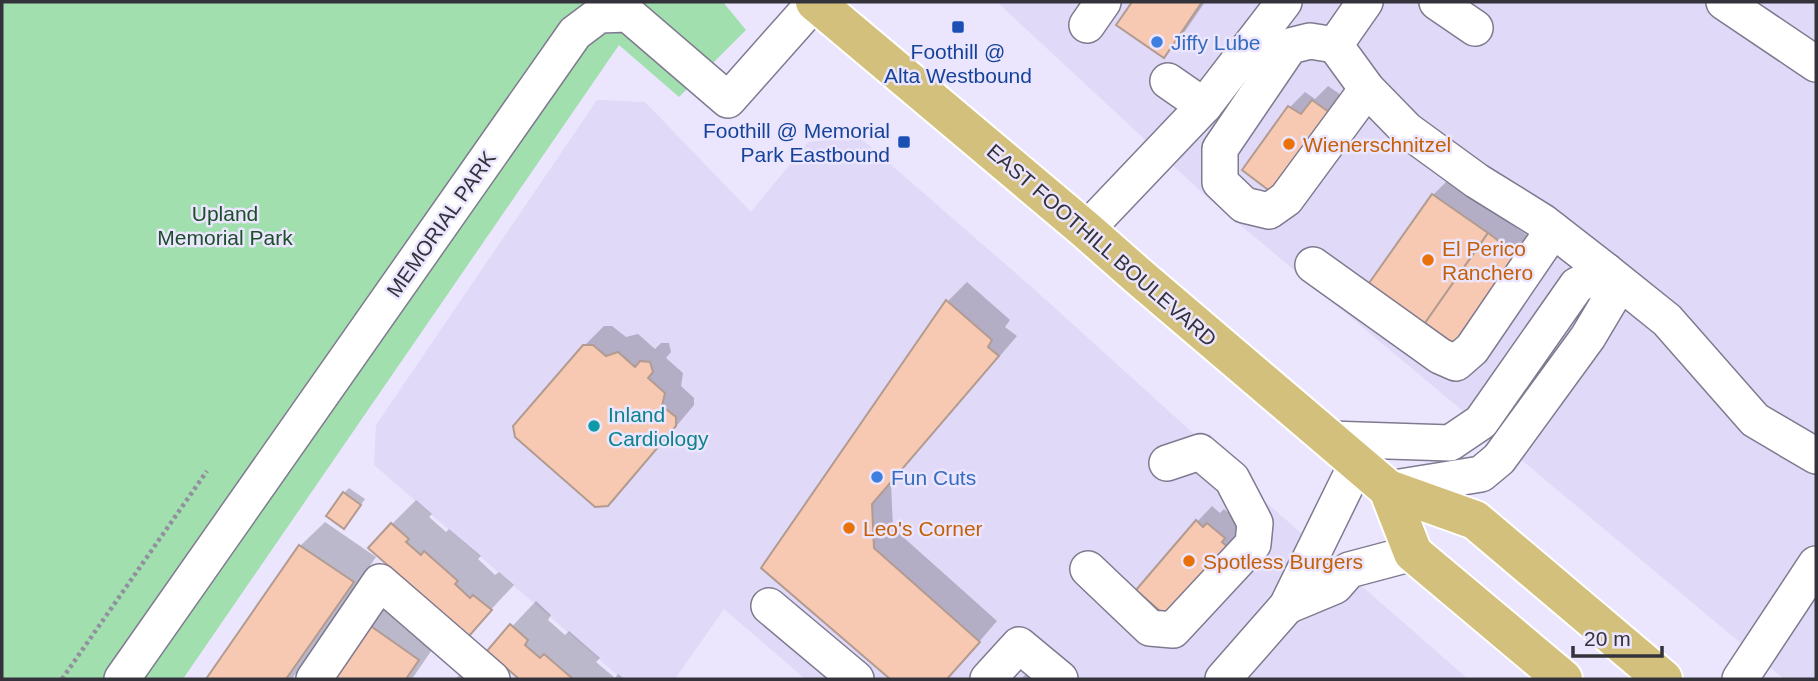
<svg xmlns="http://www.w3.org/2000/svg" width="1818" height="681" font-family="Helvetica,sans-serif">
<rect width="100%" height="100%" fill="#ebe6fe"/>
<g fill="#e0d9f7">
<polygon points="997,2 1816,2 1816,679 1784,679 1209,199"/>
<polygon points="597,100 645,102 751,212 808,142 859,137 1035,290 1205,444 1245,484 1468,679 805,679 724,609 675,679 622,679 374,465 376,425"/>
</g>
<polygon fill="#a1dfae" points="2,2 723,2 746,30 679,97 619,45 183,679 2,679"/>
<g fill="#0003">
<polygon points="1134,2 1205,2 1179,40 1164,56 1118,25"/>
<polygon points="1328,86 1350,101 1244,170 1290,107 1305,92 1315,99"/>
<polygon points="1448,180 1538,243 1476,331 1433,195"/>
<polygon points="967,282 1010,320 1005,327 1017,336 891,483 893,528 997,621 947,679 892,679 763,568 948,301"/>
<polygon points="604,326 612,326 626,337 638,334 655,349 661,343 669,343 671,352 666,358 683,373 681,386 694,398 694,405 627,485 607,505 584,346"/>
<polygon points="349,488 365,499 349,522 344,493"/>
<polygon points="416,500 432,514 429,517 446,532 449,529 481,556 478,559 495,575 499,572 514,585 469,633 392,524"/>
<polygon points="1212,506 1220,513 1224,509 1239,522 1236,525 1243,532 1221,557 1197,522"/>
<polygon points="325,522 376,557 292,679 208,679 300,546"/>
<polygon points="391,599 442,635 412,679 328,679 367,623"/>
<polygon points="536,601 551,615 548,620 565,635 569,631 600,658 596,662 615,678 618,674 624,679 522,679 489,651"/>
<polygon points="1041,659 1065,679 1021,679"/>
<polygon points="468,667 482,679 455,679"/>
</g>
<g fill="#f8c9b2" stroke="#b29b90" stroke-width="2">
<polygon points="1132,2 1202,2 1164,58 1116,25"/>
<polygon points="1312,100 1336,117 1279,198 1242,170 1288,106 1301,114"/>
<polygon points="1432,194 1488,233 1423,326 1367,286"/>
<polygon points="1488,233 1523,259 1461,349 1425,323"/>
<polygon points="946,300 992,340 988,347 999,356 872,504 874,548 980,642 947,679 890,679 761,568"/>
<polygon points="583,345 593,345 606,356 618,352 635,367 640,361 650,362 653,372 648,378 665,393 662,406 676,417 676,426 608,506 595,507 515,437 513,426"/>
<polygon points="343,492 361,505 344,529 326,516"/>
<polygon points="1196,520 1203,527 1207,523 1225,538 1222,542 1229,548 1168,618 1136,590"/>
<polygon points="391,523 409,539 406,542 421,555 424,551 458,581 455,584 470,598 473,595 492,610 469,636 368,548"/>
<polygon points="299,545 354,582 286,679 206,679"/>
<polygon points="365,622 419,660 406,679 326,679"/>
<polygon points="510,624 528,640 525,645 540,658 544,654 573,679 519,679 487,651"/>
</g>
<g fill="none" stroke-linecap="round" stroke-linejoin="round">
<defs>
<g id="minor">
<polyline points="1365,2 1335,45 1367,89 1407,130 1477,181 1543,222 1606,271 1667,320 1755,420 1816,456"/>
<polyline points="1437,2 1475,28"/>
<polyline points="1724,2 1816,64"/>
<polyline points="1087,25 1103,2"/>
<polyline points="1335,45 1310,41 1290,46 1220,149 1220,182 1244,205 1269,211 1286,199 1367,89"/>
<polyline points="1204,106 1284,2"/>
<polyline points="1086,230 1204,106 1168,81"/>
<polyline points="1313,265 1440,356 1456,363 1472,349 1553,230"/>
<polyline points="1329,439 1450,443 1481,422 1577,285 1606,271 1613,295 1588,337 1499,459 1481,474 1388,489"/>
<polyline points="1088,569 1150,628 1173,630 1253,544 1255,523 1232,479 1200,452 1167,463"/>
<polyline points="769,606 856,679"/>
<polyline points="1287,606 1335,586 1349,570 1413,553"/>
<polyline points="122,679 575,33 599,15 628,14 728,100 815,2"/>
<polyline points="314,679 380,582 492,679"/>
<polyline points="988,679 1019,645 1060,679"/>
<polyline points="1223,679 1287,606 1357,463"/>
<polyline points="1740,679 1816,564"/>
</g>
<g id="major">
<polyline points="815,2 1086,230 1137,275 1388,489 1475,520 1663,679"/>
<polyline points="1388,489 1413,553 1563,679"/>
</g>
</defs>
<use href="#minor" stroke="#7f7a8f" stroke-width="38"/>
<use href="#major" stroke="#fff" stroke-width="42"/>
<polyline stroke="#928f9f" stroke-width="4.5" stroke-dasharray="3.5 3.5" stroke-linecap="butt" points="62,679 207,471"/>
<use href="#minor" stroke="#fff" stroke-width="35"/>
<use href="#major" stroke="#d3c07d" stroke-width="38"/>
</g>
<g fill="#1a4fb4" stroke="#ebe6fe" stroke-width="2.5">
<rect x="951" y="20" width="14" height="14" rx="3.5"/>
<rect x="897" y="135" width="14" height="14" rx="3.5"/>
</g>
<g fill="#3f7fe0" stroke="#ebe6fe" stroke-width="2.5">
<circle cx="1157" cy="42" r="7"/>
<circle cx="877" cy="477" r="7"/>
</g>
<g fill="#e8710a" stroke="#ebe6fe" stroke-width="2.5">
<circle cx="1289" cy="144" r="7"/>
<circle cx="1428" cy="260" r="7"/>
<circle cx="849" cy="528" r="7"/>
<circle cx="1189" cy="561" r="7"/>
</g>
<circle fill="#0f9aa8" stroke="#ebe6fe" stroke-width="2.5" cx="594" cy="426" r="7"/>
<g text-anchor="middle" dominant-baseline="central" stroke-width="5" stroke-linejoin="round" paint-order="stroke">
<g font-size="21" fill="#366cbe" stroke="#ebe6fe" text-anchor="start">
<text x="1171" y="42">Jiffy Lube</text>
<text x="891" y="477">Fun Cuts</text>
</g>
<g font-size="21" fill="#164399" stroke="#ebe6fe">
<text x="958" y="51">Foothill @<tspan x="958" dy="24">Alta Westbound</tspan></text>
<text x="890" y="130" text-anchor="end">Foothill @ Memorial<tspan x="890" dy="24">Park Eastbound</tspan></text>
</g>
<g font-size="21" fill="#c56008" stroke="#ebe6fe" text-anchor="start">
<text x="1303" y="144">Wienerschnitzel</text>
<text x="1442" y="248">El Perico<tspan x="1442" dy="24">Ranchero</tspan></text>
<text x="863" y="528">Leo's Corner</text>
<text x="1203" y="561">Spotless Burgers</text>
</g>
<g font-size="21" fill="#1c4e2a" stroke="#ebe6fe">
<text x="225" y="213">Upland<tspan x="225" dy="24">Memorial Park</tspan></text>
</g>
<g font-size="21" fill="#34323b" stroke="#ebe6fe">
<text transform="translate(441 224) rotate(-55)">MEMORIAL PARK</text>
<text transform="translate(1102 245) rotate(41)">EAST FOOTHILL BOULEVARD</text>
</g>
<g font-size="21" fill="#0d838f" stroke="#ebe6fe" text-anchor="start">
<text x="608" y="414">Inland<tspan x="608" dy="24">Cardiology</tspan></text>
</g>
</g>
<rect width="1818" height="681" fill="none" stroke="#34323b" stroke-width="7"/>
<path d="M1573 646v10h89v-10" fill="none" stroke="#34323b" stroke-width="3.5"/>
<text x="1584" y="646" font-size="21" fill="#34323b" stroke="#ebe6fe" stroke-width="5" paint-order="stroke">20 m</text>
</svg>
